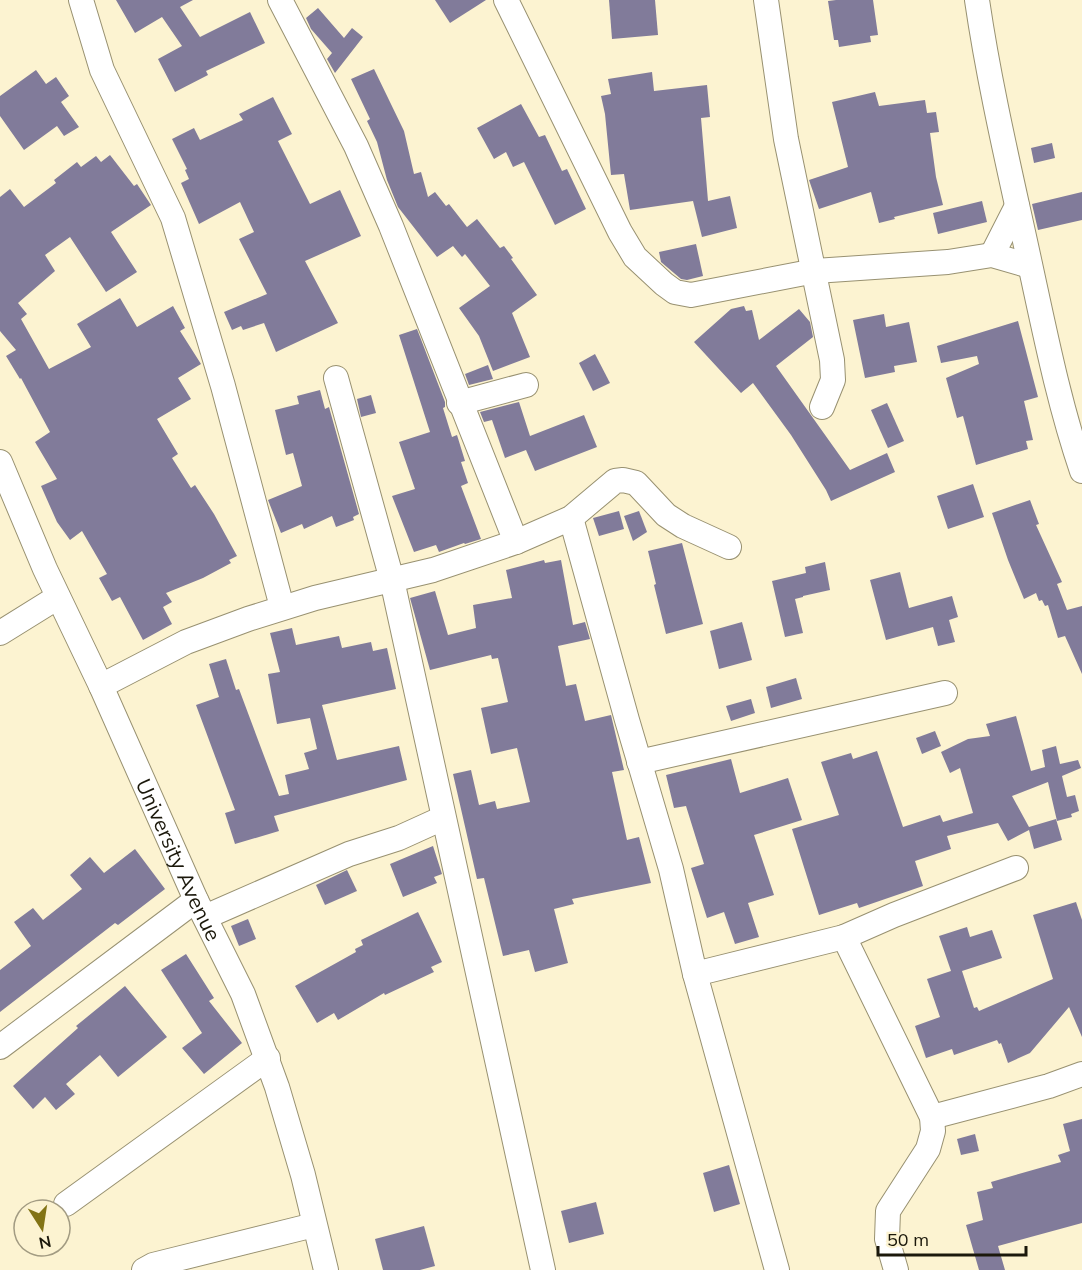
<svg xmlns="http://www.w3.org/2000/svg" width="1082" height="1270" font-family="Mulish,sans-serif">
<rect width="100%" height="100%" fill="#fcf3d1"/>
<g fill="#817b9a">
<polygon points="116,0 193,0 180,7 200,37 250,12 265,43 206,71 208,75 175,92 158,59 182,46 162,17 135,33"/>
<polygon points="435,0 486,0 450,23"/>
<polygon points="609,0 655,0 658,35 612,39"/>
<polygon points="836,0 873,0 878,35 870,36 871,42 839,47 838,40 834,40 828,1"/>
<polygon points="318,8 344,38 352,28 363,37 335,73 327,59 332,53 311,29 306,18"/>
<polygon points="374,69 404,131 414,174 421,172 428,197 435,192 446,206 449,204 467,227 477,219 500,248 504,246 513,258 511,259 537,295 512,313 530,357 493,371 479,336 459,308 490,286 465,254 462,257 453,246 437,257 398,207 387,180 377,142 367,121 370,119 351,79"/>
<polygon points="36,70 46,84 56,77 69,96 61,102 79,127 64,136 57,126 24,150 0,116 0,96"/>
<polygon points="652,72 654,91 707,85 710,117 701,118 708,201 730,196 737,228 702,237 693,201 630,210 624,174 611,175 605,114 601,96 611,94 608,79"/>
<polygon points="875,92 879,106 925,100 927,113 936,112 939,132 930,133 936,177 943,205 894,217 895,219 879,223 871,192 819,209 809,180 848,167 832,102"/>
<polygon points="273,97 292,134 278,141 310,204 340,190 361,236 305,261 338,323 276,352 264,323 243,330 241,326 232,330 224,312 267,294 239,239 254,232 240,202 199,224 181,183 189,179 185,170 187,169 172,139 194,128 200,140 243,120 239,114"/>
<polygon points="521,104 539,137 545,135 562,171 567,169 586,209 555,225 524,162 513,167 506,152 494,159 477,128"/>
<polygon points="1052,143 1055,158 1034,163 1031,148"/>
<polygon points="110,155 134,186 137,184 151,205 111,232 137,272 106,292 70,237 45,255 55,271 18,303 27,314 21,319 49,369 91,347 77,324 120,298 137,327 173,306 185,328 180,331 201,364 178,378 191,399 157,419 178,454 172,458 191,488 195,485 214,514 237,556 229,560 231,563 203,578 166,593 172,602 163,607 172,624 143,640 120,597 112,601 99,578 107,574 82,531 70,540 57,522 41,486 57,479 35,442 50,432 21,378 20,379 6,356 16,350 0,331 0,197 10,189 24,207 56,183 54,180 77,162 81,167 96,156 101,162"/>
<polygon points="1082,192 1082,220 1038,230 1032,204"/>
<polygon points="982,201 987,222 938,234 933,213"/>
<polygon points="696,244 703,276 687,280 681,279 661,262 659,252"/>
<polygon points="744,306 746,311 752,310 759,340 799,309 810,322 813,337 776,366 850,470 887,453 895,472 831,501 826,490 791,435 753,383 741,393 694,342 731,309"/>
<polygon points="884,314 886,327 909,322 917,362 894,366 895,372 865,378 853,320"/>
<polygon points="1018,321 1038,397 1024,401 1033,440 1026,441 1028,449 976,465 963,416 957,418 946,378 979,364 977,356 941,363 937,346"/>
<polygon points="417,329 445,402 445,407 443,408 452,437 457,435 465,461 461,462 468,483 461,486 481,539 465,544 464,543 439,552 436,545 414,552 392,496 415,489 399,442 430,432 399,335"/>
<polygon points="595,354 610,383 593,391 579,363"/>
<polygon points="488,365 493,379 469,385 465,374"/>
<polygon points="320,390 325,409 329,407 359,514 353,517 354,520 336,527 332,516 304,529 302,524 281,533 268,500 302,486 293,453 286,455 275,410 299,404 297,396"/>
<polygon points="371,395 376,413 361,417 357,399"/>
<polygon points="519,402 530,436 584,415 597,447 535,471 526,450 505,458 492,420 484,422 480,412"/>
<polygon points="887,403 904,441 888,448 871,410"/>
<polygon points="973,484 984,517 948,529 937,496"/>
<polygon points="1030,500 1039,524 1036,525 1062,582 1057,584 1067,610 1082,606 1082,674 1065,636 1058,638 1048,605 1045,606 1042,600 1039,601 1036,593 1024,599 1008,560 992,513"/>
<polygon points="619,511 624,529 599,536 593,518"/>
<polygon points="639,511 647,532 633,541 624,516"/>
<polygon points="682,543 703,624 666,634 654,585 656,584 648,551"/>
<polygon points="544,560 545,563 561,560 573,625 585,622 590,639 558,646 566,686 576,684 585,721 611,715 624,770 612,772 627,840 639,837 651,883 572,899 574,904 554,909 568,963 535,972 529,950 503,956 484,878 477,879 453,774 471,770 479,805 495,801 497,809 530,802 517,748 491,754 481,708 508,702 498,658 492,659 491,655 430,670 410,598 435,591 448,635 476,628 473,605 512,598 506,570"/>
<polygon points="825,562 830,590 803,596 803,597 795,599 803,633 785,637 772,581 806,573 805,567"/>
<polygon points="900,572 909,608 952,596 958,617 949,620 955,642 938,646 933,627 886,640 870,580"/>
<polygon points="742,622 752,660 719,669 710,631"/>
<polygon points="292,628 296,645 339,636 342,648 371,642 373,651 387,648 396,689 322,705 337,760 399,746 407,780 274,816 279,831 235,844 225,813 235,810 196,705 219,697 209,664 226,659 236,690 239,689 279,796 289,794 285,775 309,769 304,753 317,749 310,718 277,724 268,674 280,672 270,633"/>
<polygon points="796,678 802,699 771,708 766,687"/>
<polygon points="751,699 755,713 731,721 726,706"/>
<polygon points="1016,716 1031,771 1045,767 1042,750 1056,746 1060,764 1078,760 1081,768 1062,776 1067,797 1075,795 1079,811 1071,814 1072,817 1057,821 1048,782 1012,796 1029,827 1056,819 1062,840 1034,849 1029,830 1008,841 998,823 947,836 951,849 915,861 923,886 859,908 857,903 819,915 792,829 839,815 821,762 851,753 853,759 877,751 903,827 940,815 943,822 973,813 960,768 950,773 941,752 968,739 990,736 986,724"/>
<polygon points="935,731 941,746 922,754 916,738"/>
<polygon points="731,759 740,793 788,778 802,820 754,835 774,895 748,903 759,937 735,944 724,912 707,918 691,868 704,864 686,806 674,808 666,775"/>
<polygon points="433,846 442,874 434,877 437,883 403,897 390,864"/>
<polygon points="135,849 165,889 118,925 115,923 0,1012 0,970 31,946 14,922 33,908 43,920 82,889 70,875 90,857 104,873"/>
<polygon points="347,870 357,891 325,905 316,885"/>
<polygon points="1076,902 1082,920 1082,1037 1069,1007 1030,1053 1008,1063 1001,1043 999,1044 997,1040 954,1055 952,1049 926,1058 915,1026 940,1017 927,979 951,971 939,936 967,927 970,937 992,930 1002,958 962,971 974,1008 977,1007 979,1011 1053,979 1033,915"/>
<polygon points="418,912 442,962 431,967 434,972 385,995 384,993 338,1020 334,1013 317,1023 295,986 356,952 355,949 363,945 361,940"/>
<polygon points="248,919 256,939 239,946 231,926"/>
<polygon points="186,954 214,998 209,1001 242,1043 204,1074 182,1048 202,1033 161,970"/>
<polygon points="125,986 167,1037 118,1077 100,1055 66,1084 75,1094 56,1110 45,1097 33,1109 13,1086 78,1028 76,1026"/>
<polygon points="1082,1119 1082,1223 998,1246 1005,1270 979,1270 966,1225 983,1220 977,1192 993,1188 991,1182 1061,1162 1058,1155 1070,1151 1063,1124"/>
<polygon points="975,1134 979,1151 961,1155 957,1139"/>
<polygon points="729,1165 740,1204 714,1212 703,1173"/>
<polygon points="596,1202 604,1234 569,1243 561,1211"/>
<polygon points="424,1226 435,1266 420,1270 383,1270 375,1239"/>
</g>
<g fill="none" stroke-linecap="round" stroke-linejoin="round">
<defs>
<g id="minor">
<polyline points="81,0 102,70 173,218 223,386 282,607"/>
<polyline points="280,0 356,146 391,226 516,542"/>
<polyline points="506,0 620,232 635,257 664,284 675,292 691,295 815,271 948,262 992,255 1030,266"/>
<polyline points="766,0 786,139 832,360 833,380 822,407"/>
<path d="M977,0C990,89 1011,176 1030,264C1045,333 1059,404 1082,471"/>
<polyline points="992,255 1017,206"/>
<polyline points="336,378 392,580 543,1270"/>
<polyline points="459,403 526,385"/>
<path id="s1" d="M0,462L45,569L101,686L196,900L243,994L277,1087L303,1175L326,1270"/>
<polyline points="571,518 627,720 671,869 695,974 777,1270"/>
<polyline points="0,633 58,597"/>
<polyline points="101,686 186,642 248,619 315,598 433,570 516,542 571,518 615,481 623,480 636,483 666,515 683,526 729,547"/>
<polyline points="639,762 945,693"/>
<polyline points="205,917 349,854 399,838 443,818"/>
<polyline points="844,937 932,1117 933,1131 928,1149 888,1211 887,1239 896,1270"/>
<polyline points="695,974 844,937 894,915 1016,868"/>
<polyline points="0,1047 196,900"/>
<polyline points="932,1117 1049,1086 1082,1074"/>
<polyline points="66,1204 268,1058"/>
<polyline points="144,1270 153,1265 314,1225"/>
</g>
</defs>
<use href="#minor" stroke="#989171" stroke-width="26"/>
<use href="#minor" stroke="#fff" stroke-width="24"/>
</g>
<g text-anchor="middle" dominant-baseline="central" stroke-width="4.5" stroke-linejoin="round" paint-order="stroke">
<g font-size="21" fill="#1b180b" stroke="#fcf3d1">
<text stroke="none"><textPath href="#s1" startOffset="436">University Avenue</textPath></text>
</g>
</g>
<g transform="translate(42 1228) rotate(168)"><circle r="28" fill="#fcf3d1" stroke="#a29b82" stroke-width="1.5"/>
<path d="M0-4.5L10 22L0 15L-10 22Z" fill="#827315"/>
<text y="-9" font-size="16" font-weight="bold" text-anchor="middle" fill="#1b180b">N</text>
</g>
<path d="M878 1246v9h148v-9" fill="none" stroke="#1b180b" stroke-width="3"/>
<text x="887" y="1246" font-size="18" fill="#1b180b" stroke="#fcf3d1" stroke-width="4.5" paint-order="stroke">50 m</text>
</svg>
